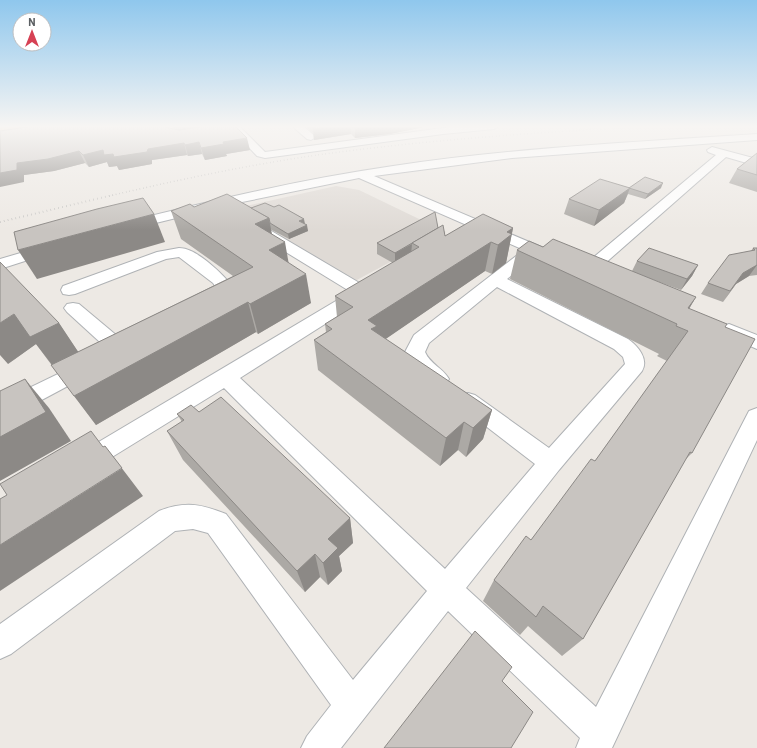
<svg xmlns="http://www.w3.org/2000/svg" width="757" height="748" font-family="Barlow,sans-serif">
<rect width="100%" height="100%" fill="#ede9e4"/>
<polygon fill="#dfdad5" points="336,186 359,190 446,232 353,282 236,210 246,206"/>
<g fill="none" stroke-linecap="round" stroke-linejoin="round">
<defs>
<g id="minor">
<polygon points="229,126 239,126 265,152 443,128 467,126 499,126 494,129 443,134 265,158 257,156"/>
<polygon points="292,126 303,126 316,137 311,140 307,139"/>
<path d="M757,134V140L512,158L374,176L553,252L556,255L553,258L548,260L536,255L507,279L628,339C638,346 649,359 642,371L559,470L466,588L596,707L749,411L757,408V440L612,748H576L580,738L448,611L341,748H301L307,736L331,705L208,533L193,529L175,531L11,654L0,659V624L159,511C185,501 201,504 226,514L353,680L427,591L224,388L91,470L83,473L75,470L71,463L75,456L351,292L258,235L256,232L258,229L263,228L268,229L368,288L370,292L366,298L240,378L445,569L535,464L461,407L457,401L461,395L468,393L475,395L549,448L625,364L623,357L614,349L497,287L429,343L425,352C430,364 443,368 449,379L446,384C427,390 412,367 405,352L414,335L524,250L359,178L242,202L131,229L126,228L124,225L126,222C214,200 303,179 393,166C513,148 635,142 757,134Z"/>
<polygon points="712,147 757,159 757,166 726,157 594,273 588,275 582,273 580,270 582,267 716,155 708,152 707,150"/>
<polygon points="48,245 53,246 55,249 53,252 0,269 0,259"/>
<path d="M179,248C183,248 187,249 191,251C201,255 232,280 233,291C234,296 229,300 225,303C219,308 215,309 208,307L205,303L217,293V289L213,283L179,257L166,259L75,294L69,295L63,294L61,290L63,286L157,252Z"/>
<polygon points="73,303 79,304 128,345 131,350 128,355 121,357 114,355 67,312 64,308 67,304"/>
<polygon points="729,324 757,335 757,349 723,334 720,330 723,326"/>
<polygon points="87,360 94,362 97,367 94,372 8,418 0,420 0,402"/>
</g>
<polygon id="highway" points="0,126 20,126 19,128 0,131"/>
</defs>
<use href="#minor" stroke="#afb2b5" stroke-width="2"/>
<use href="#highway" stroke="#d87519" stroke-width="2"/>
<use href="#minor" fill="#fff" fill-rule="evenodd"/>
<use href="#highway" fill="#f1c797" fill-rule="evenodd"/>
<path stroke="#b0b1b1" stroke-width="1.5" stroke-dasharray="0.5 3" stroke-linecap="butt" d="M109,196C182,179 257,163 332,153C438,139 545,132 652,126"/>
<polyline stroke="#b0b1b1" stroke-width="2" stroke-dasharray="0.5 3.5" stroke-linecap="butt" points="0,222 113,195"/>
</g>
<g fill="#aca9a5">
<polygon points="170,126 235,126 250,150 226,154 227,156 205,160 202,154 188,156 187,155 152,160 152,164 119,170 117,166 109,167 107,162 89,167 85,163 54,171 24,175 24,182 0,131 165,127 174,129"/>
<polygon points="305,126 429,126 390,134 355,138 351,134 314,140 313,133"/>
<polygon points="757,153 757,192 729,183 737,169"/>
<polygon points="629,188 661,188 645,199 628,194 624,203 594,226 564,214 569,199"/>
<polygon points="194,207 251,208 305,224 308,231 289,239 270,229 272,234 289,263 311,303 258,334 256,332 96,425 36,344 8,364 59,323 78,352 233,276 181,239 171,211"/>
<polygon points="438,228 445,236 513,228 506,263 492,274 485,271 385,339 492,410 483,439 466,457 458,450 440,466 318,370 314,340 326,332 325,324 337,317 335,296 393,263 377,254 377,243"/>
<polygon points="543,247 632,271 637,261 698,265 692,276 681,290 635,273 696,297 689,309 725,327 692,453 684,461 583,639 562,656 528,626 520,635 483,601 494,580 531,540 595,461 667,361 657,356 659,354 510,279 517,250"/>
<polygon points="753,248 757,248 757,275 749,276 736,284 723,302 701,294 708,283 751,251"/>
<polygon points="199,412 350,518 353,543 339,556 342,571 328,585 320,577 305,592 183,460 167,431 182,422 177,414"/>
</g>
<g fill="#8c8986">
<polygon points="181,126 222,126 183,132"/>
<polygon points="334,126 350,126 351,134 314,140 313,129"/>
<polygon points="365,126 429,126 390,134 355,138 355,127"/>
<polygon points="247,138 250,150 226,154 227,156 205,160 201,148 223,142"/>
<polygon points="199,142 202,154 188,156 185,145"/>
<polygon points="184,143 187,155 152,160 152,164 119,170 117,166 109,167 107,162 89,167 83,155 103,150 113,154"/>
<polygon points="79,151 85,163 54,171 24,175 24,182 0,187 0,173 17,163"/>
<polygon points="663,183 661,188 645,199 648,194"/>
<polygon points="630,188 624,203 594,226 599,210"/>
<polygon points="154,214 165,242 37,279 18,250"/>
<polygon points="269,218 274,246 255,224"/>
<polygon points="304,219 305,224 299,221"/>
<polygon points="307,225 308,231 289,239 288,234"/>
<polygon points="513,228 506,263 492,274 498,245 507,232"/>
<polygon points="285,242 290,271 269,250"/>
<polygon points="491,242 485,271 377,345 377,356 368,320"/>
<polygon points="412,244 411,255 395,264 395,253"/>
<polygon points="698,265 692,276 681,290 687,279"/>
<polygon points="757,265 749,276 736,284 723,302 743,273"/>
<polygon points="306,274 311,303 258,334 250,304"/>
<polygon points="696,297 678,327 688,308"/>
<polygon points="248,302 256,332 96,425 74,396"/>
<polygon points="14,314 59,323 79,353 53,366 36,344 8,364 0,355 0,323"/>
<polygon points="25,379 49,408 71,441 0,481 0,437"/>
<polygon points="492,410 483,439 466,457 473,428"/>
<polygon points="464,422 458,450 440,466 446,438"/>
<polygon points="105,446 143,496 0,591 0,545 121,469"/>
<polygon points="350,518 353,543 339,556 342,571 328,585 323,563 328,539"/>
<polygon points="315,554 320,577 305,592 297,571"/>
</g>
<g fill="#c8c4c0" stroke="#8c8986">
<polygon points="32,126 164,126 165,127 179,130 206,126 235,126 247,138 223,142 224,144 201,148 199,142 185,145 184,143 148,149 147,152 114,157 113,154 104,155 103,150 83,155 79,151 48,159 17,163 17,170 0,173 0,131"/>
<polygon points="316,126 334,126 313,129 316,127"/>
<polygon points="353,126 365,126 355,127"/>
<polygon points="757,153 757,175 737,169"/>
<polygon points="645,177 663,183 648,194 629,188"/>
<polygon points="600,179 630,188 599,210 569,199"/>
<polygon points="227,194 269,218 255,224 285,242 269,250 306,274 250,304 248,302 74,396 51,365 253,267 171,211 190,204 194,207"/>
<polygon points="143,198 154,214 18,250 14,232 97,209"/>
<polygon points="265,203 274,207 279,205 304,219 299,221 307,225 288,234 270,223 269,218 251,208"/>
<polygon points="435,212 438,228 395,253 377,243"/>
<polygon points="483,214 513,228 507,232 512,234 498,245 491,242 368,320 377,326 371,329 492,410 473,428 464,422 446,438 314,340 332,329 325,324 353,307 335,296 419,247 412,243 443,225 445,236"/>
<polygon points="553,239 696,297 688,308 727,324 725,327 755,339 692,453 690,452 583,639 543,606 536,617 494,580 526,536 531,540 591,459 595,461 688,331 676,326 677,324 517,250 529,241 543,247"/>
<polygon points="649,248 698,265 687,279 637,261"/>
<polygon points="753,248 757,248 757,265 743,273 730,291 708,283 729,255 755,250"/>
<polygon points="0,262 59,323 30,337 14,314 0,323"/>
<polygon points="25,379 46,412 0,437 0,391"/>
<polygon points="221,397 350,518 328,539 338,548 323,563 315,554 297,571 167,431 184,420 177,414 191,405 199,412"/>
<polygon points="91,431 103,447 105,446 122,468 0,545 0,499 7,495 0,484"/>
<polygon points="475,631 512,667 502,681 533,712 511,748 384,748"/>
</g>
<linearGradient id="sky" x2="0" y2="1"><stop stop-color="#8fc7ed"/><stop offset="0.55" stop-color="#f7f5f3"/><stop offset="1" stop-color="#f7f5f3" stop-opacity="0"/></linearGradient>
<rect width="757" height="230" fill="url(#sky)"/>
<g transform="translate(32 32)"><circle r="19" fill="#ffffff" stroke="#bebfc1"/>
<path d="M0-3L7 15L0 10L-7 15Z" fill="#d64154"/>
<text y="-6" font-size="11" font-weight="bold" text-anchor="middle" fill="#5c6063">N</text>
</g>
</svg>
